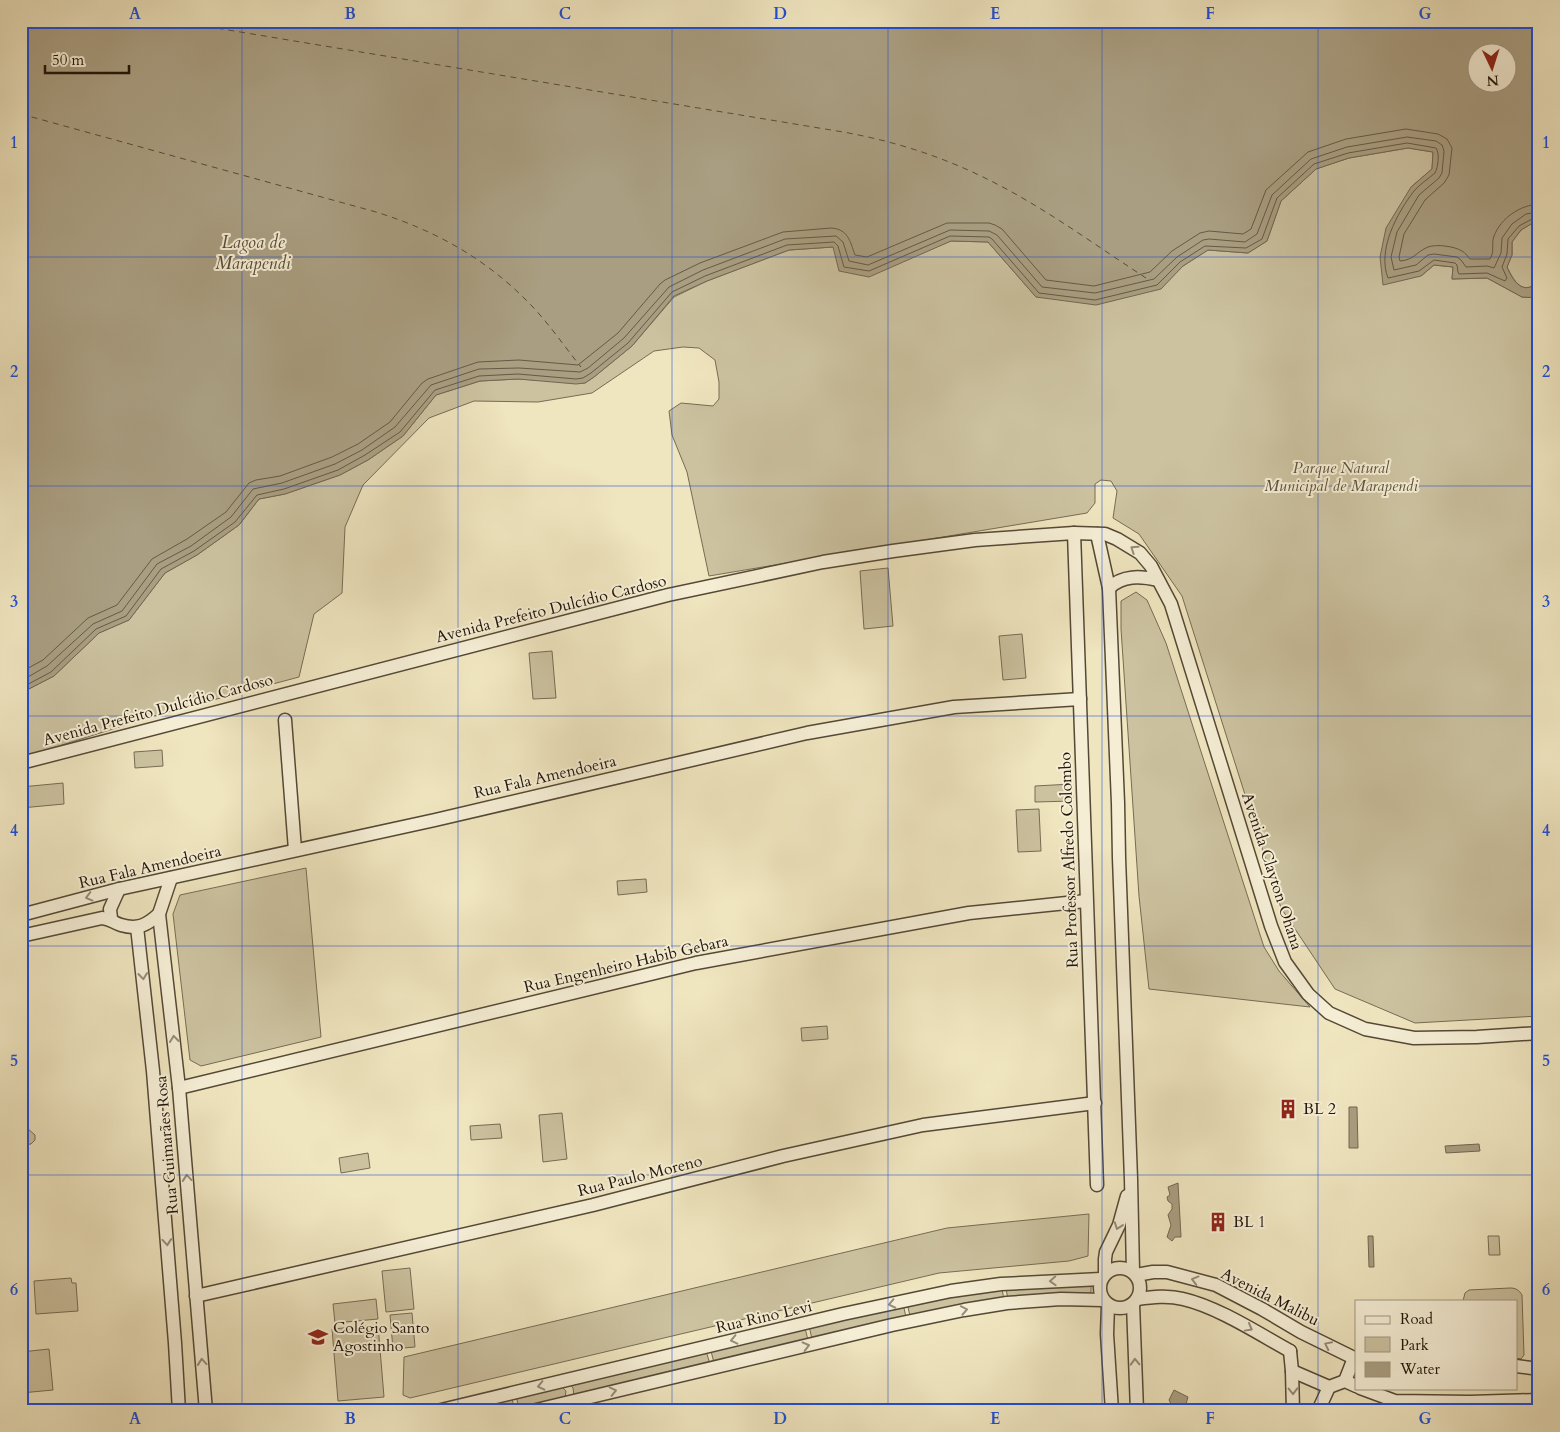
<svg xmlns="http://www.w3.org/2000/svg" width="1560" height="1432" font-family="Cardo,serif">
<rect width="100%" height="100%" fill="#efe5bf"/>
<filter id="stains"><feTurbulence type="fractalNoise" baseFrequency=".004" numOctaves="4"/><feColorMatrix values="0 0 0 0 .2 0 0 0 0 .09 0 0 0 0 .02 0 0 0 .5 -.17"/></filter>
<radialGradient id="worn" r=".72"><stop offset=".6" stop-color="#630" stop-opacity="0"/><stop offset="1" stop-color="#630" stop-opacity=".3"/></radialGradient>
<g fill="#ccc2a0" stroke="#766c54">
<polygon points="1408,148 1433,152 1432,169 1411,187 1421,276 1434,265 1453,267 1452,279 1487,278 1522,297 1539,298 1539,1016 1415,1023 1335,989 1281,908 1182,596 1139,534 1113,518 1117,491 1111,481 1101,480 1095,484 1095,503 1087,513 709,576 687,472 672,435 669,411 681,403 713,406 719,399 719,382 715,360 699,348 683,347 654,351 592,393 538,402 474,401 429,418 363,485 345,527 342,593 314,614 299,677 157,715 21,758 21,693 54,676 99,633 129,620 165,573 197,555 239,525 259,499 285,494 340,475 368,460 403,436 436,395 480,381 518,379 585,383 594,377 632,346 674,297 707,281 789,250 833,247 929,250 951,241 988,242 1036,297 1164,285 1183,266 1208,250 1248,253 1267,241 1281,201 1316,169 1349,158"/>
<path d="M1539,223V281C1523,297 1514,281 1507,267L1512,255V242L1521,230L1531,224Z"/>
<polygon points="888,568 893,626 864,629 860,571"/>
<polygon points="1136,592 1147,600 1166,643 1264,947 1279,971 1310,1007 1149,989 1139,896 1121,629 1121,601"/>
<polygon points="1022,634 1026,678 1003,680 999,636"/>
<polygon points="552,651 556,698 533,699 529,653"/>
<polygon points="162,750 163,766 135,768 134,752"/>
<polygon points="63,783 64,804 21,808 21,787"/>
<polygon points="1072,784 1073,801 1035,802 1035,786"/>
<polygon points="1039,809 1041,851 1018,852 1016,810"/>
<polygon points="306,868 321,1037 201,1066 190,1060 173,914 180,895"/>
<polygon points="646,879 647,892 618,895 617,881"/>
<polygon points="827,1026 828,1039 802,1041 801,1028"/>
<polygon points="562,1113 567,1159 543,1162 539,1115"/>
<polygon points="21,1123 35,1135 35,1140 31,1144 21,1145"/>
<polygon points="500,1124 502,1138 471,1140 470,1126"/>
<polygon points="368,1153 370,1168 341,1173 339,1158"/>
<polygon points="1089,1214 1088,1256 1069,1261 939,1273 410,1398 403,1395 404,1357 947,1228"/>
<polygon points="1488,1236 1499,1236 1500,1255 1489,1255"/>
<polygon points="410,1268 414,1309 386,1312 382,1271"/>
<polygon points="71,1278 72,1283 76,1283 78,1311 36,1314 34,1281"/>
<polygon points="1091,1286 1091,1292 1089,1294 1008,1300 1006,1288"/>
<polygon points="1002,1288 1004,1301 910,1316 907,1303"/>
<path d="M1510,1288C1516,1288 1519,1290 1522,1295L1524,1355L1521,1359L1516,1358V1301H1463L1465,1293L1469,1290Z"/>
<polygon points="376,1299 378,1319 335,1323 333,1304"/>
<polygon points="903,1304 906,1317 812,1339 809,1326"/>
<polygon points="412,1313 415,1347 393,1349 390,1315"/>
<polygon points="378,1325 384,1397 338,1401 332,1329"/>
<polygon points="805,1328 808,1340 714,1363 711,1351"/>
<polygon points="49,1349 53,1390 21,1393 21,1352"/>
<polygon points="706,1351 710,1364 574,1396 573,1388 569,1383"/>
<polygon points="560,1385 566,1391 565,1398 519,1408 516,1396"/>
<polygon points="512,1399 514,1407 512,1411 455,1411"/>
</g>
<g fill="#a99e81" stroke="#736751" fill-rule="evenodd">
<path d="M21,21H1539V223L1531,224L1521,230L1512,242V255L1507,267C1513,281 1523,297 1539,281V298L1522,297L1487,278L1452,279L1453,267L1434,265L1421,276L1383,285L1380,257L1386,228L1411,187L1432,169L1433,152L1408,148L1349,158L1316,169L1281,201L1267,241L1248,253L1208,250L1183,266L1161,289L1096,305L1036,297L988,242L951,241L869,277L839,271L833,247L789,250L707,281L674,296L632,346L594,377L585,383L576,384L518,379L480,381L436,395L403,436L368,460L340,475L285,494L259,499L239,525L197,555L165,573L129,620L99,633L54,676L21,693ZM1508,52V82H1478V52Z"/>
<polygon points="1349,1107 1357,1107 1358,1148 1349,1148"/>
<polygon points="1479,1144 1480,1151 1446,1153 1445,1146"/>
<polygon points="1178,1183 1181,1237 1175,1237 1172,1241 1167,1237 1171,1225 1168,1215 1172,1209 1172,1204 1168,1201 1167,1197 1170,1195 1168,1187"/>
<polygon points="1368,1236 1373,1236 1374,1267 1369,1267"/>
<polygon points="1174,1390 1188,1397 1186,1404 1194,1408 1194,1411 1170,1411 1172,1406 1169,1400"/>
</g>
<g fill="none" stroke-linecap="round" stroke-linejoin="round">
<g stroke="#655a45" stroke-width="1">
<path d="M21,672L43,660L88,618L117,605L152,559L187,539L226,512L249,483L256,480L280,476L332,457L358,444L390,422L422,383L428,379L478,362L519,360L578,365L618,333L660,284L665,280L700,263L783,232L831,228C848,229 850,241 855,255L867,257L947,223H989L995,225L1002,229L1046,280L1094,286L1150,272L1172,251L1200,233L1209,231L1243,234L1251,229L1266,190L1308,152L1346,139L1406,129L1438,134L1447,139L1452,148L1449,175L1444,183L1425,200L1404,234L1399,257L1400,261C1414,260 1416,252 1428,247C1436,244 1454,246 1462,251C1466,253 1468,257 1470,259H1490C1495,251 1491,244 1494,236C1501,218 1520,205 1539,204"/>
<polyline points="21,681 47,666 93,624 122,611 157,564 191,546 231,517 253,489 282,483 335,464 362,450 395,427 431,385 479,369 519,368 580,372 588,368 624,338 669,287 703,270 785,239 836,236 843,242 849,261 868,265 950,230 989,231 997,235 1042,287 1095,293 1154,279 1177,257 1203,240 1209,239 1245,242 1257,234 1272,195 1311,159 1347,147 1407,137 1436,141 1442,145 1444,151 1442,173 1439,178 1419,195 1397,232 1391,257 1394,270 1416,265 1428,255 1434,254 1457,257 1461,260 1466,267 1487,266 1494,268 1501,253 1502,238 1512,224 1526,214 1539,212"/>
<path d="M21,688L51,672L96,629L126,616L161,569L194,551L235,522L257,495L284,489L338,470L365,455L400,432L435,390L479,376L518,374L576,379L583,378L591,373L628,343L672,292L705,276L787,245L834,242L838,246L844,267L869,271L950,236L989,237L992,239L1039,293L1095,300L1157,285L1180,262L1205,246L1246,248L1262,239L1277,198L1314,164L1348,153L1407,143L1436,148C1440,154 1438,167 1435,173C1428,179 1420,184 1414,191C1397,213 1377,250 1388,278L1419,271L1434,260L1455,263L1457,265L1458,272L1459,274L1487,273L1505,281L1507,278L1502,267L1507,254L1508,239L1519,226L1530,220L1539,218"/>
</g>
<g stroke="#574c39" stroke-width="1" stroke-dasharray="6 5" stroke-linecap="butt">
<path d="M174,21L843,132C894,141 944,157 991,181C1045,208 1095,245 1146,278"/>
<path d="M21,114L376,212C434,230 485,258 528,302C548,322 564,346 581,367"/>
</g>
<defs>
<g id="street">
<polyline points="1074,533 1097,1185"/>
<polyline points="1097,534 1109,588 1118,803 1119,858 1131,1179 1133,1272"/>
<path d="M1109,588C1123,575 1140,576 1158,580"/>
<polyline points="285,720 295,850"/>
<polyline points="21,763 668,595 823,562 893,551 975,540 1074,533 1105,534 1117,539 1140,553 1151,566 1171,604 1271,926 1285,962 1308,994 1329,1013 1365,1029 1414,1038 1477,1037 1539,1033"/>
<polyline points="171,878 159,914 179,1088 206,1411"/>
<polyline points="21,915 119,889 435,820 807,733 954,707 1080,699"/>
<polyline points="111,919 110,909 119,889"/>
<polyline points="137,927 153,1071 175,1343 179,1411"/>
<path d="M21,936L102,918C111,919 114,923 121,925C138,930 147,925 159,914"/>
<polyline points="179,1088 696,963 969,913 1086,901"/>
<circle cx="1120" cy="1288" r="20"/>
<polyline points="1105,1273 1105,1259 1106,1252 1119,1225 1127,1196"/>
<polyline points="1136,1275 1153,1272 1167,1272 1216,1285 1262,1309 1301,1332 1356,1359"/>
<polyline points="196,1296 593,1205 783,1156 923,1125 1095,1103"/>
<path d="M1137,1299C1152,1297 1168,1295 1183,1299C1218,1307 1259,1334 1290,1351"/>
<polyline points="1133,1304 1137,1411"/>
<polyline points="1108,1305 1107,1334 1112,1411"/>
<polyline points="1290,1351 1292,1371 1329,1387 1345,1381 1356,1386"/>
<polyline points="1516,1366 1539,1369"/>
<polyline points="1292,1371 1293,1411"/>
<polyline points="1345,1381 1354,1358"/>
<polyline points="1360,1388 1395,1401 1470,1402 1539,1400"/>
<polyline points="437,1411 843,1314 951,1291 1001,1284 1101,1279"/>
<polyline points="532,1411 892,1325 964,1310 1007,1303 1061,1299 1103,1300"/>
<polyline points="1318,1411 1329,1387"/>
</g>
</defs>
<use href="#street" stroke="#544936" stroke-width="15"/>
<use href="#street" stroke="#f5eed5" stroke-width="12"/>
</g>
<defs><path id="oneway-chevron" d="M-2-3.5L2.5 0L-2 3.5" fill="none" stroke-width="1.6" stroke-linecap="round" stroke-linejoin="round" transform="scale(1.25)"/></defs>
<g stroke="#968c79">
<use href="#oneway-chevron" transform="translate(1134 549) rotate(-146)"/>
<use href="#oneway-chevron" transform="translate(89 897) rotate(165)"/>
<use href="#oneway-chevron" transform="translate(143 976) rotate(84)"/>
<use href="#oneway-chevron" transform="translate(174 1039) rotate(-97)"/>
<use href="#oneway-chevron" transform="translate(187 1178) rotate(-95)"/>
<use href="#oneway-chevron" transform="translate(1118 1226) rotate(110)"/>
<use href="#oneway-chevron" transform="translate(167 1242) rotate(85)"/>
<use href="#oneway-chevron" transform="translate(1195 1280) rotate(-165)"/>
<use href="#oneway-chevron" transform="translate(1053 1281) rotate(177)"/>
<use href="#oneway-chevron" transform="translate(892 1304) rotate(168)"/>
<use href="#oneway-chevron" transform="translate(964 1310) rotate(-11)"/>
<use href="#oneway-chevron" transform="translate(1249 1328) rotate(29)"/>
<use href="#oneway-chevron" transform="translate(734 1340) rotate(167)"/>
<use href="#oneway-chevron" transform="translate(1328 1345) rotate(-154)"/>
<use href="#oneway-chevron" transform="translate(806 1346) rotate(-14)"/>
<use href="#oneway-chevron" transform="translate(202 1362) rotate(-95)"/>
<use href="#oneway-chevron" transform="translate(1135 1362) rotate(-92)"/>
<use href="#oneway-chevron" transform="translate(541 1386) rotate(167)"/>
<use href="#oneway-chevron" transform="translate(613 1391) rotate(-13)"/>
<use href="#oneway-chevron" transform="translate(1293 1391) rotate(89)"/>
</g>
<path fill="none" stroke="#1d4ed8" stroke-width="1" stroke-opacity="0.55" d="M242,21V1411M458,21V1411M672,21V1411M888,21V1411M1102,21V1411M1318,21V1411M21,257H1539M21,486H1539M21,716H1539M21,946H1539M21,1175H1539"/>
<defs>
<symbol id="building-bare" viewBox="-9 -9 18 18"><path d="M-4-6H4V6H1V3H-1V6H-4ZM-2.5-4.3h1.7v1.8h-1.7ZM.8-4.3h1.7v1.8H.8ZM-2.5-1h1.7V.8h-1.7ZM.8-1h1.7V.8H.8Z" fill="#8f2418" stroke="#f5eed5" stroke-width="2.5" paint-order="stroke"/></symbol>
<symbol id="school-bare" viewBox="-9 -9 18 18"><path d="M0-5L7-2L0 1L-7-2ZM-4 1L0 2.5L4 1V4Q0 6-4 4Z" fill="#8f2418" stroke="#f5eed5" stroke-width="2.5" paint-order="stroke"/></symbol>
</defs>
<g fill-rule="evenodd">
<use href="#building-bare" x="1274" y="1095" width="28" height="28"/>
<use href="#building-bare" x="1204" y="1208" width="28" height="28"/>
<use href="#school-bare" x="304" y="1323" width="28" height="28"/>
</g>
<g text-anchor="middle" dominant-baseline="central" stroke-width="4" stroke-linejoin="round" paint-order="stroke">
<g font-size="16" font-style="italic" fill="#5d523e" stroke="#f5eed5">
<text x="1341" y="468">Parque Natural<tspan x="1341" dy="18">Municipal de Marapendi</tspan></text>
</g>
<g font-size="16" fill="#211509" stroke="#f5eed5">
<text transform="translate(551 609) rotate(-14)">Avenida Prefeito Dulcídio Cardoso</text>
<text transform="translate(158 710) rotate(-15)">Avenida Prefeito Dulcídio Cardoso</text>
<text transform="translate(545 777) rotate(-13)">Rua Fala Amendoeira</text>
<text transform="translate(1069 860) rotate(-92)">Rua Professor Alfredo Colombo</text>
<text transform="translate(150 867) rotate(-13)">Rua Fala Amendoeira</text>
<text transform="translate(1272 871) rotate(72)">Avenida Clayton Ohana</text>
<text transform="translate(626 964) rotate(-13)">Rua Engenheiro Habib Gebara</text>
<text transform="translate(167 1145) rotate(-95)">Rua Guimarães Rosa</text>
<text transform="translate(640 1176) rotate(-14)">Rua Paulo Moreno</text>
<text transform="translate(1270 1297) rotate(27)">Avenida Malibu</text>
<text transform="translate(764 1317) rotate(-13)">Rua Rino Levi</text>
</g>
<g font-size="16" fill="#211509" stroke="#f5eed5" text-anchor="start">
<text x="1303" y="1109">BL 2</text>
<text x="1233" y="1222">BL 1</text>
<text x="333" y="1328">Colégio Santo<tspan x="333" dy="18">Agostinho</tspan></text>
</g>
<g font-size="18" font-style="italic" fill="#574c39" stroke="#f5eed5">
<text x="253" y="242">Lagoa de<tspan x="253" dy="21">Marapendi</tspan></text>
</g>
</g>
<rect width="1560" height="1432" fill="none" stroke="#efe5bf" stroke-width="55"/>
<rect x="1355" y="1300" width="162" height="90" fill="#f5eed5" stroke="#a09783"/>
<rect x="1365" y="1316" width="25" height="8" fill="#f5eed5" stroke="#a09783"/>
<text x="1400" y="1324" font-size="15" fill="#211509">Road</text>
<rect x="1365" y="1337" width="25" height="15" fill="#ccc2a0" stroke="#a09783"/>
<text x="1400" y="1350" font-size="15" fill="#211509">Park</text>
<rect x="1365" y="1362" width="25" height="15" fill="#a99e81" stroke="#a09783"/>
<text x="1400" y="1374" font-size="15" fill="#211509">Water</text>
<g transform="translate(1492 68) rotate(176)"><circle r="24" fill="#f5eed5" stroke="#a09783"/>
<path d="M0-4L9 19L0 12L-9 19Z" fill="#8f2418"/>
<text y="-8" font-size="14" font-weight="bold" text-anchor="middle" fill="#211509">N</text>
</g>
<path d="M45 65v8h84v-8" fill="none" stroke="#211509" stroke-width="2.5"/>
<text x="52" y="65" font-size="15" fill="#211509" stroke="#f5eed5" stroke-width="4" paint-order="stroke">50 m</text>
<rect x="28" y="28" width="1504" height="1376" fill="none" stroke="#1d4ed8" stroke-width="2"/>
<g font-size="16" text-anchor="middle" font-weight="bold" fill="#1d4ed8">
<text x="135" y="19">A</text>
<text x="350" y="19">B</text>
<text x="565" y="19">C</text>
<text x="780" y="19">D</text>
<text x="995" y="19">E</text>
<text x="1210" y="19">F</text>
<text x="1425" y="19">G</text>
<text x="14" y="148">1</text>
<text x="1546" y="148">1</text>
<text x="14" y="377">2</text>
<text x="1546" y="377">2</text>
<text x="14" y="607">3</text>
<text x="1546" y="607">3</text>
<text x="14" y="836">4</text>
<text x="1546" y="836">4</text>
<text x="14" y="1066">5</text>
<text x="1546" y="1066">5</text>
<text x="14" y="1295">6</text>
<text x="1546" y="1295">6</text>
<text x="135" y="1424">A</text>
<text x="350" y="1424">B</text>
<text x="565" y="1424">C</text>
<text x="780" y="1424">D</text>
<text x="995" y="1424">E</text>
<text x="1210" y="1424">F</text>
<text x="1425" y="1424">G</text>
</g>
<rect width="100%" height="100%" filter="url(#stains)"/>
<rect width="100%" height="100%" fill="url(#worn)"/>
</svg>
